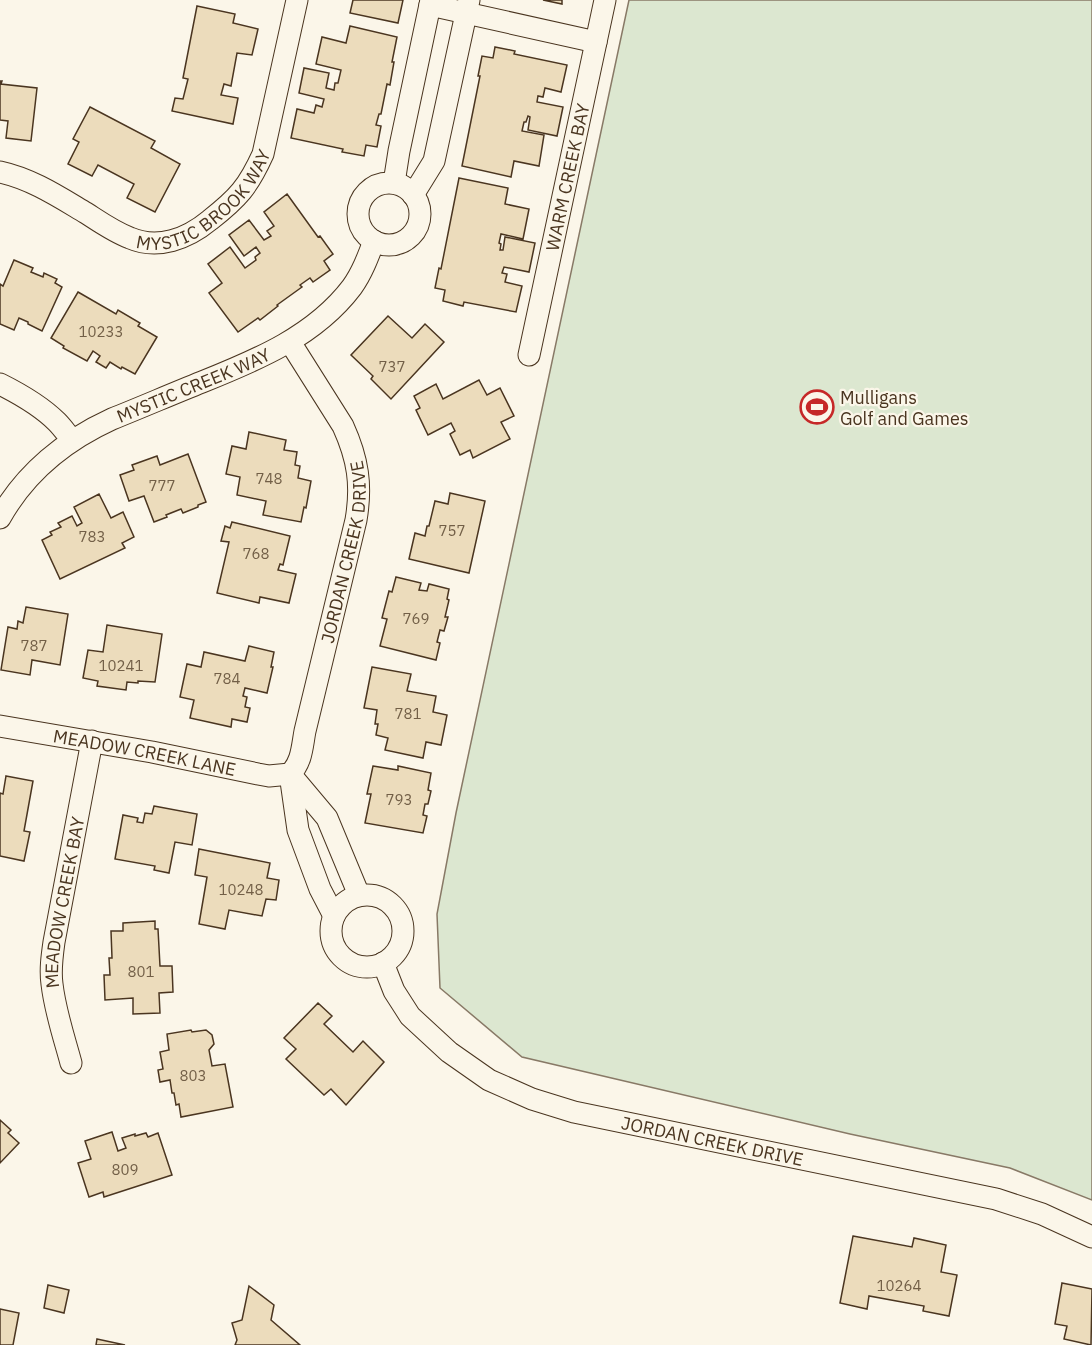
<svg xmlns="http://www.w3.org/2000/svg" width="1092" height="1345" font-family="'IBM Plex Sans',sans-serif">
<rect width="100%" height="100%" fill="#fbf6e9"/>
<polygon fill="#dce7d0" stroke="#887966" stroke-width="1.5" points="629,0 1092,0 1092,1200 1010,1168 850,1134 522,1057 440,988 437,914 456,813"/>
<g fill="#ecdcbc" stroke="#4a3520" stroke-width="1.5">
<polygon points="353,0 403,0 398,23 350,13"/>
<polygon points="543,0 562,0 562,4"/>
<polygon points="197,6 235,14 233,23 258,29 252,55 237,53 231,86 224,84 221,95 238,98 233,124 172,111 175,98 183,99 188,79 183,78"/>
<polygon points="350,26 397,37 392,62 394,62 390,85 387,84 381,114 379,114 376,125 381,126 377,147 366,145 364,156 342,152 343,149 291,138 297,109 314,113 316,105 322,107 324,99 299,93 304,68 329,73 326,88 334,90 335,83 338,83 341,70 316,64 322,37 346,43"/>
<polygon points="495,47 515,51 514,54 567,65 561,92 545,88 543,97 538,96 537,102 563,107 557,136 528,130 530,117 528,116 526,122 524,122 522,131 544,135 539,166 514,161 511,177 462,166 480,76 478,76 482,56 493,58"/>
<polygon points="0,81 2,81 1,84 37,88 31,141 6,138 8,121 0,120"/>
<polygon points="90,107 155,141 151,148 180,164 155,212 127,198 134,184 98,165 92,176 68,164 79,142 73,139"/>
<polygon points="459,178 508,188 505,204 529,209 523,239 501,234 499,243 501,244 500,250 503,250 505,237 535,243 529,272 504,267 502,273 507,274 505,282 522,286 516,312 464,302 463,306 443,301 445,290 435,288 439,268 441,269"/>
<polygon points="287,194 318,237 320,236 333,254 324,261 330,270 313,282 310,278 300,285 302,287 277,305 278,306 260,320 258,318 238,332 209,293 222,283 208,264 230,247 245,268 256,260 255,257 260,253 256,247 244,256 229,235 249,220 264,240 271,236 267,231 274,226 264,212"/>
<polygon points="14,260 33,268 31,272 43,277 44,273 57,279 55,283 62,287 42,331 28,324 28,322 19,318 14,330 0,324 0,284 3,286"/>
<polygon points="78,292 116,314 118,310 140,323 138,326 157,337 135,374 122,367 121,369 110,362 106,368 96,362 100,356 93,351 87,361 63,348 64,346 51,338"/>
<polygon points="388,316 412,338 425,324 444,342 391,399 371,379 373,376 351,355"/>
<polygon points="479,380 487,395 500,388 514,416 501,422 510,439 473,458 470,450 460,455 450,434 455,431 451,423 428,435 416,410 420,408 414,396 436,384 443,399"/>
<polygon points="249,432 286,440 284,450 297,452 295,465 300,466 298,478 311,481 306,508 304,507 301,522 263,515 266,501 237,495 240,477 226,474 232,446 246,449"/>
<polygon points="188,454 206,502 198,505 198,507 183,513 181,509 166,515 167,517 154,522 144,496 129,501 120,475 134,470 132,465 157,456 160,465"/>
<polygon points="450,493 485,501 469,573 409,559 415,533 425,536 427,526 429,526 435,501 448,504"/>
<polygon points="99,494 111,518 123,512 134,537 122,543 125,548 60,579 42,540 52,535 50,532 61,527 58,523 72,516 77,526 82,523 74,507"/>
<polygon points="232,522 290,536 283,565 280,564 278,570 296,574 289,603 260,597 259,603 217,593 229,542 221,541 225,526 230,528"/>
<polygon points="396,577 421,583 419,590 427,591 429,584 449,589 447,599 449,600 445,617 448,617 444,631 440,630 437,642 440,643 436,660 380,646 387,619 382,618 389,591 392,592"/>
<polygon points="26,607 68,614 60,665 32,660 30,675 1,670 8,627 17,629 18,621 23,623"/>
<polygon points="107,625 162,634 155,682 138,681 138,683 127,682 126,690 97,686 98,681 83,678 88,650 103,652"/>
<polygon points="249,646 274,652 271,667 273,667 267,693 245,688 243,696 247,697 245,707 250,708 247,722 232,719 231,727 190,718 194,700 180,697 187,664 201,667 204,652 245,661"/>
<polygon points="372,667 411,674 407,691 436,696 433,712 447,715 441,745 426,742 423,758 385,750 388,738 376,735 378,724 375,724 377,710 364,708"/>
<polygon points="373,766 398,770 398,766 431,773 428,790 431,791 428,804 425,804 423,815 427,816 423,833 365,823 371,794 367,794"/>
<polygon points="6,776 33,781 24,831 30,832 24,861 0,856 0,793 3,794"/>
<polygon points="154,806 197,814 192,845 175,842 169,873 154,870 155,866 115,859 123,815 138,818 137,822 143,823 145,813 152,814"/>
<polygon points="199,849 270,863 267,878 279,880 276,900 266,899 262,916 229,910 225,929 199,924 207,877 195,875"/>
<polygon points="155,921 155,929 158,929 160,966 172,966 173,992 159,993 160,1013 133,1014 133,998 105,1000 104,975 110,975 109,958 112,958 111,931 123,931 123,923"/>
<polygon points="318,1003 332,1016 324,1024 353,1052 363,1041 384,1062 346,1105 331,1089 324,1095 286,1059 296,1049 284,1038"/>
<polygon points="191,1030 192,1032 206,1030 212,1035 214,1044 209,1050 212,1066 225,1064 233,1107 181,1117 179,1104 176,1105 174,1093 172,1093 170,1080 160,1082 158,1070 163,1069 160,1052 169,1050 167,1034"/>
<polygon points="0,1120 11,1130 8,1133 19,1143 0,1163"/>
<polygon points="112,1132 118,1151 126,1148 122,1138 135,1134 135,1136 146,1133 148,1137 158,1133 172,1175 104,1197 103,1192 89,1197 78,1163 91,1159 85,1141"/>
<polygon points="853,1236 912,1247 914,1238 946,1245 941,1272 957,1275 949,1316 923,1311 924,1306 869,1296 867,1309 840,1303"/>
<polygon points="1062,1283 1092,1289 1091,1345 1064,1339 1067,1326 1055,1324"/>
<polygon points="48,1285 69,1290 64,1313 44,1308"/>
<polygon points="249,1286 274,1305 271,1320 300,1345 235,1345 237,1340 232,1323 242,1320"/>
<polygon points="0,1309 19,1313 13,1345 0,1345"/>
<polygon points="97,1339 125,1345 96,1345"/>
</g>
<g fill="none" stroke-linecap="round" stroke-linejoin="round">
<defs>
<g id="minor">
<polyline points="430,5 596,42"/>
<path id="s1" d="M0,172C32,179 59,197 86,213C100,222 114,232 130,238C158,250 187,239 210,220C238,198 248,187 263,154L297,0"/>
<polyline points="394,183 399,151 431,0"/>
<circle cx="389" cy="214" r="31"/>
<polyline points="413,195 434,161 469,0"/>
<path id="s2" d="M529,355L605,0"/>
<path d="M0,384C20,394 41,406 57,422C62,427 67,434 72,440"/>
<path id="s3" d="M0,518C25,473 66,440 112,419C142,407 172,394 202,382C257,360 315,336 352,287C362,273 368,257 374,241"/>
<path id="s4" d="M0,726L152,752L258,774L269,776L290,774"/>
<path id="s5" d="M290,774C302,762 302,747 305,731L356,520C362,485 358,459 343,426L290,342"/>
<polyline points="290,774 298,830 320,889 334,916"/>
<polyline points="290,774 327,818 359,895"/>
<circle cx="367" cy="931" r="36"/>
<path id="s6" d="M383,963L394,991L410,1016L449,1052L489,1080L532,1099L574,1112L996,1199L1042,1214L1092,1237"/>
<path id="s7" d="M71,1063C64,1037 55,1011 52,984C50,970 52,956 54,942L92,741"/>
</g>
</defs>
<use href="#minor" stroke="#4a3520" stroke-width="23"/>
<use href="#minor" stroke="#fbf6e9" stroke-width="21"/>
</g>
<defs>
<symbol id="stadium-ring" viewBox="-11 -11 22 22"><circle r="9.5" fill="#fbf6e9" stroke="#c62828" stroke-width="1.5"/><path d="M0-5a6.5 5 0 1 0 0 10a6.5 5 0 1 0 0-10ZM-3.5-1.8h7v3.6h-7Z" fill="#c62828"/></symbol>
</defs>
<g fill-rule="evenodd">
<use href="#stadium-ring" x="798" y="388" width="38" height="38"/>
</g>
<g text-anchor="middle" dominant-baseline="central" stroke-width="4.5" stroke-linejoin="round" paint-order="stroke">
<g font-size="15" fill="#725f47">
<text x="101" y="331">10233</text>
<text x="392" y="366">737</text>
<text x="269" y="478">748</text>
<text x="162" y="485">777</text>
<text x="452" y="530">757</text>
<text x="92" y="536">783</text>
<text x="256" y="553">768</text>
<text x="416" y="618">769</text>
<text x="34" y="645">787</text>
<text x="121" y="665">10241</text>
<text x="227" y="678">784</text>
<text x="408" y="713">781</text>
<text x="399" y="799">793</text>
<text x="241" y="889">10248</text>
<text x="141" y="971">801</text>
<text x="193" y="1075">803</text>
<text x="125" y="1169">809</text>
<text x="899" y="1285">10264</text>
</g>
<g font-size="18" fill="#4a3520" stroke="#fbf6e9">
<text stroke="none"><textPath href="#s2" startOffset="182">WARM CREEK BAY</textPath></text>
<text stroke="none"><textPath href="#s1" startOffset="238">MYSTIC BROOK WAY</textPath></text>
<text stroke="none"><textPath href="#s3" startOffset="240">MYSTIC CREEK WAY</textPath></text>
<text stroke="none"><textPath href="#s5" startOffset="230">JORDAN CREEK DRIVE</textPath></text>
<text stroke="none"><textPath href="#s4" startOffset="147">MEADOW CREEK LANE</textPath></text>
<text stroke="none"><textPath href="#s7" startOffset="164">MEADOW CREEK BAY</textPath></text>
<text stroke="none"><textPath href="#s6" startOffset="394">JORDAN CREEK DRIVE</textPath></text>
</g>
<g font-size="18" fill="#4a3520" stroke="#fbf6e9" text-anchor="start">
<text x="840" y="397">Mulligans<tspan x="840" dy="21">Golf and Games</tspan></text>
</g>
</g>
</svg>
